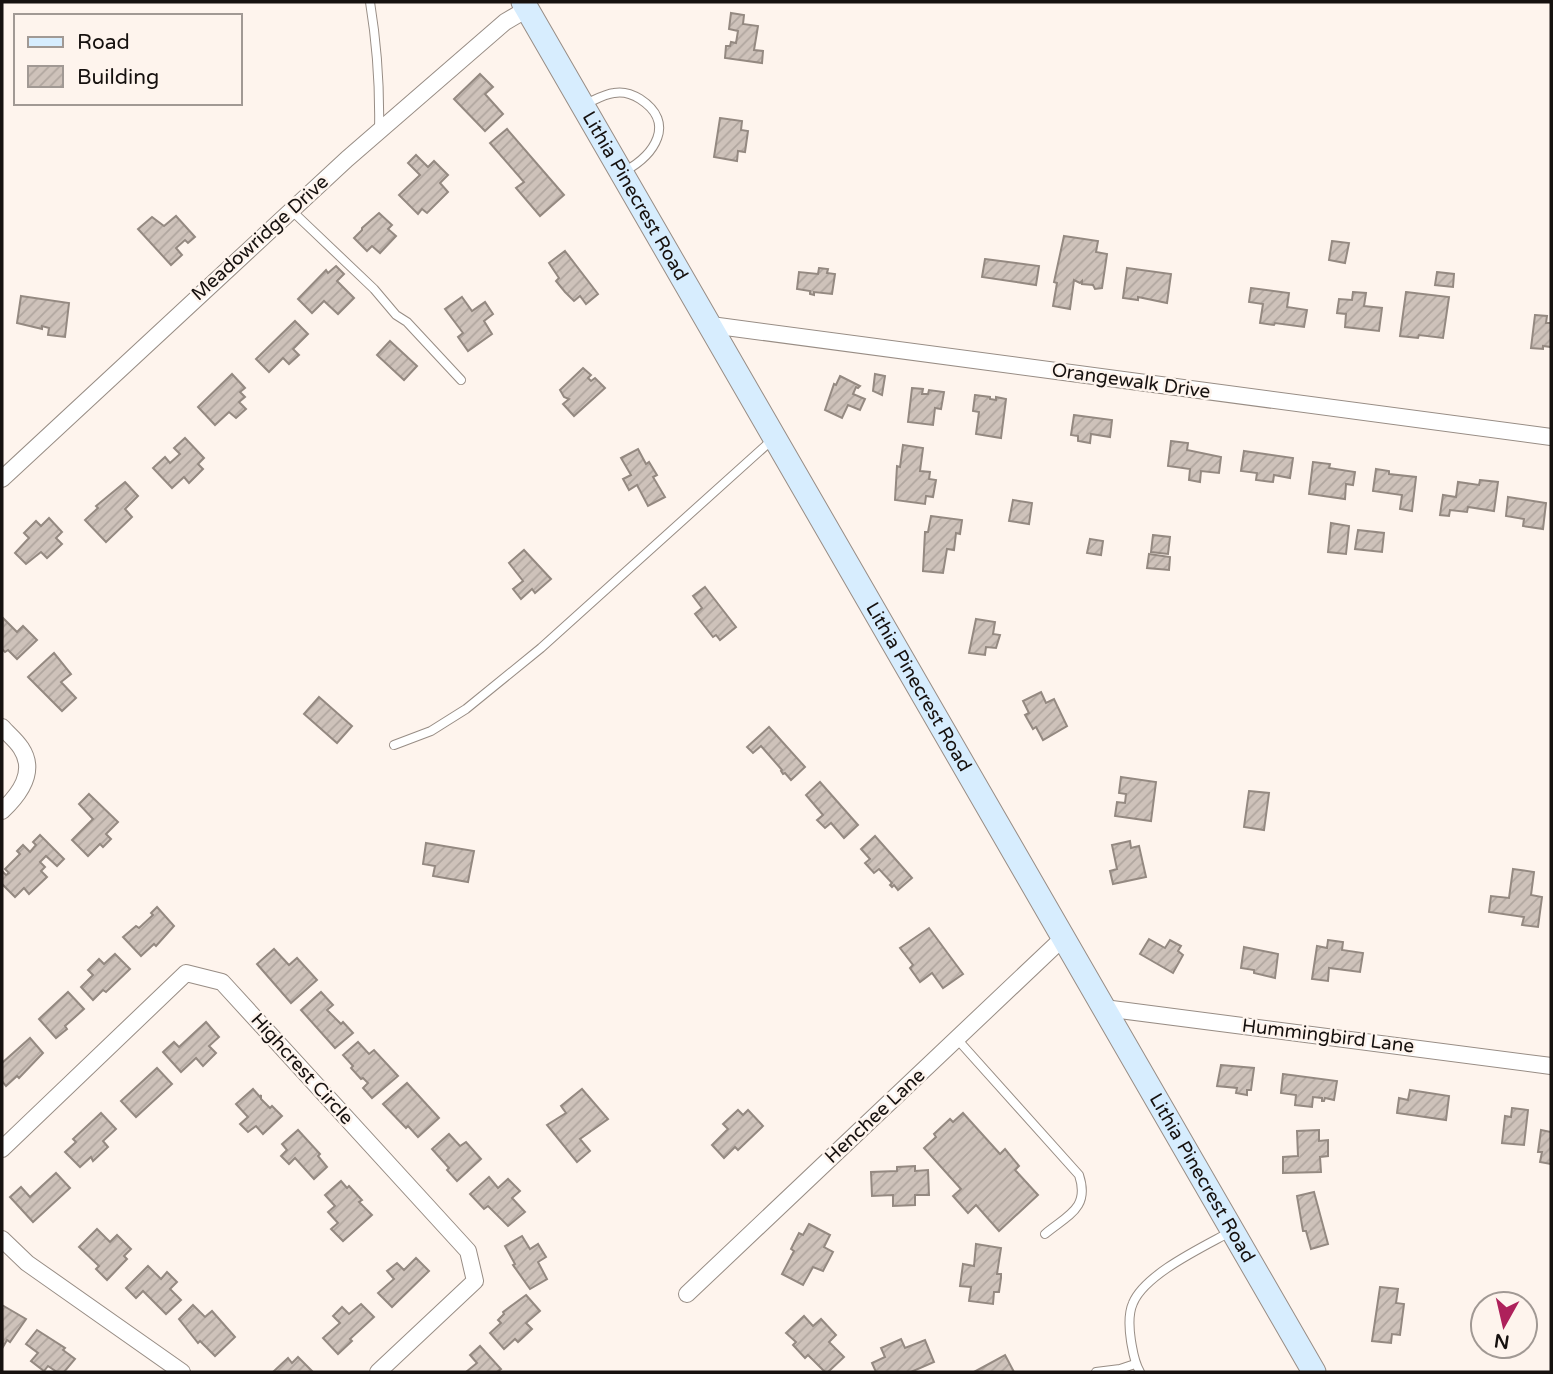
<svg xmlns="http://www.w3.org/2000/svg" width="1553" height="1374" font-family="'Varela Round',sans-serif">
<defs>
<pattern id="building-hatch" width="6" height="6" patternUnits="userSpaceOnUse" patternTransform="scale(1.75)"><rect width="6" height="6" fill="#cec2ba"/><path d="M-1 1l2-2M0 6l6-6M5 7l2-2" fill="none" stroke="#b0a69f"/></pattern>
</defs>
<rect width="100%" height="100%" fill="#fef4ed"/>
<g fill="url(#building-hatch)" stroke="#948981" stroke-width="2">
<polygon points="731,13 744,15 743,24 758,26 754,50 763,51 762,63 725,58 726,46 730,46 731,42 736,43 738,31 729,29"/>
<polygon points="480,74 493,87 485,94 503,114 485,131 454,99"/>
<polygon points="720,118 742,121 741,130 748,131 745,152 738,151 737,161 714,157"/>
<polygon points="507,129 564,195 540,216 516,188 524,182 490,143"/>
<polygon points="416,155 428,167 434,161 448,175 440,183 448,192 427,213 422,209 418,214 399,195 420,175 408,163"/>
<polygon points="379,213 392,225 388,229 396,236 380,253 372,246 367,251 354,238 362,230 362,228"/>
<polygon points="176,216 195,237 188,243 185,240 176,248 182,255 171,265 138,229 152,217 164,226"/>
<polygon points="1064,236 1098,241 1096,252 1107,254 1102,288 1095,289 1093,285 1082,284 1082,281 1080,283 1074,280 1070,309 1053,306 1057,283 1054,282"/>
<polygon points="1332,241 1349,243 1345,263 1329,260"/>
<polygon points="565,251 598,294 586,304 580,296 574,301 565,292 556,281 559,278 549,263"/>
<polygon points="985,259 1039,266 1036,285 982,277"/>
<polygon points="336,266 344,274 337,281 354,298 338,314 324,301 312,313 298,299 326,270 328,273"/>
<polygon points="819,268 828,269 827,273 835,274 832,294 814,292 814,295 810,294 810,291 797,289 799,272 818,274"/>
<polygon points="1127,268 1171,274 1167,303 1138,297 1138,300 1123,298"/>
<polygon points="1437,272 1454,274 1453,287 1435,285"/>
<polygon points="1251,288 1289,293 1287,307 1307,310 1304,327 1275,323 1274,325 1260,323 1263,304 1249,302"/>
<polygon points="1353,292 1366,293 1364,306 1382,308 1379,331 1345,327 1346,314 1337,313 1339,299 1352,300"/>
<polygon points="1406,292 1449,297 1443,338 1419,335 1418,338 1400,336"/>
<polygon points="21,296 69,303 65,337 48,335 49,328 42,326 42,329 17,323"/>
<polygon points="462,297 472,311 485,302 493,314 484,321 492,334 468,351 458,337 463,333 445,309"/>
<polygon points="1535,315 1547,316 1546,323 1551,323 1551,347 1543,346 1543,349 1531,348"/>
<polygon points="295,321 308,334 293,349 299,355 289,364 283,358 269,372 256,359"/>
<polygon points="390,341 417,366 404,380 377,355"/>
<polygon points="583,368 591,375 588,378 591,381 595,378 605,388 574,416 563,404 569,399 564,397 560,390"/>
<polygon points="232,374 245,388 240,392 245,397 239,402 246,409 236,418 229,412 215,425 198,407"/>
<polygon points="875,374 885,376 882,395 873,391"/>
<polygon points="840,376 860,386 858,388 856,387 853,394 865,399 860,410 848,405 842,418 825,410 834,384 836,385"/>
<polygon points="912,388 923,389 922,394 928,394 929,390 944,392 941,409 935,408 933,425 908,422"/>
<polygon points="975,395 990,397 990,399 996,400 996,397 1006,399 1001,438 976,434 979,412 973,411"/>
<polygon points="1074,415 1112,420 1110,437 1091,434 1090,443 1078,441 1078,436 1071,435"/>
<polygon points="185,438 204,458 198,464 203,469 189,483 184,477 172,488 153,468 165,457 170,463 180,454 174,448"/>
<polygon points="1171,441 1188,443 1187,450 1221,457 1219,473 1201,471 1200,482 1189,480 1190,469 1168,466"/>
<polygon points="903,445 923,448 920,471 930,472 929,479 936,480 933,497 926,496 925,504 895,500 897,466 900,467"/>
<polygon points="638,449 646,464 649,462 657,475 653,477 665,497 648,506 637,485 629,490 623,479 631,475 621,458"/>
<polygon points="1244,451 1293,458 1290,478 1274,475 1273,482 1256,480 1257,473 1241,471"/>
<polygon points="1313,462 1330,464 1329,468 1355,472 1353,485 1346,484 1345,499 1309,494"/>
<polygon points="1376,469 1389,471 1389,474 1416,477 1412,511 1400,509 1402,495 1373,491"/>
<polygon points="1480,480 1498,482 1494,511 1468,507 1467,512 1450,510 1449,516 1440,515 1443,495 1456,497 1458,482 1479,485"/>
<polygon points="125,482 138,496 125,509 132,517 106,542 85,520 98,508 96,506"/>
<polygon points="1508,497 1546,503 1543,529 1523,526 1524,519 1506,516"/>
<polygon points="1013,500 1032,503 1029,524 1009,521"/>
<polygon points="931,516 962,520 960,534 956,533 954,550 947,549 943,573 923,571 925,532 928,532"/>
<polygon points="49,518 62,532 56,538 62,544 47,558 41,552 26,564 15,553 29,538 24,533 36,521 41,526"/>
<polygon points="1331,523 1349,526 1346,554 1328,552"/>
<polygon points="1358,530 1384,533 1382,552 1355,549"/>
<polygon points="1153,535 1170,537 1168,554 1151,552"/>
<polygon points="1090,539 1103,541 1101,555 1087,553"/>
<polygon points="524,550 551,579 535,593 532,589 521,599 513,589 523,581 509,563"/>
<polygon points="1149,554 1170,557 1169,570 1147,568"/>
<polygon points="705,587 736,627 720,640 716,635 713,637 695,614 702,608 693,596"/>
<polygon points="3,618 17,632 23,626 37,640 17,659 8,650 5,652 2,649"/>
<polygon points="976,619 995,622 993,634 1000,635 996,648 986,647 985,655 969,653"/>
<polygon points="54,653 71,674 61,682 76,698 62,711 28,677"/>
<polygon points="1041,692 1046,703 1054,699 1067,726 1043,740 1036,727 1033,729 1025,715 1029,713 1023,701"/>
<polygon points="319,697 352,726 337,743 304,714"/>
<polygon points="769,727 805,767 791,780 785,773 783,774 781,771 782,770 761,746 753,753 747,747"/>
<polygon points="1121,777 1156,782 1151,821 1115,816 1117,802 1125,803 1126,794 1119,793"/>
<polygon points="820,782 858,825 844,838 831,823 825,828 817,820 823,815 806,795"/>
<polygon points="1249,791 1269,793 1264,830 1244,827"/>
<polygon points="89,794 118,822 106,834 111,839 103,847 100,844 88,856 72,840 93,819 79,804"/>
<polygon points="40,835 64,859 57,866 46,856 40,862 45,867 41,871 47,877 29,894 24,888 15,897 2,884 2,874 3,872 6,875 9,873 5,869 20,854 17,851 23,845 30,852 36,845 33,842"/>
<polygon points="875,836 912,878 898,890 894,885 892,887 890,885 892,883 879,869 874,873 865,863 870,859 861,849"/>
<polygon points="1130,841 1131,848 1139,846 1146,877 1113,884 1110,871 1117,869 1112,845"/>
<polygon points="426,843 474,851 468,882 433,876 435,866 423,864"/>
<polygon points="1513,869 1534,872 1531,895 1542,897 1538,927 1522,925 1524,917 1489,912 1491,896 1509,898"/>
<polygon points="157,907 174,926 156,946 154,944 141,956 123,937 136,926 139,928 153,915 151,913"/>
<polygon points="929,928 963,974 943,988 932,973 920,982 910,968 913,965 900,948"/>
<polygon points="1149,939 1165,948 1170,940 1181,946 1178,951 1183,955 1173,973 1140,954"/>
<polygon points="1328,940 1343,942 1342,950 1363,953 1360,972 1329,968 1328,981 1312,979 1317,946 1327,948"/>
<polygon points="1244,947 1278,954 1275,978 1254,973 1254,970 1241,968"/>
<polygon points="274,949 289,965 297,958 317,980 291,1003 257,964"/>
<polygon points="115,954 130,969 106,992 103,990 93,1000 81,987 93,975 88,970 99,959 104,964"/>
<polygon points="68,992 84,1009 65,1026 67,1029 56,1038 39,1019"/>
<polygon points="321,992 333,1005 327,1010 341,1024 343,1022 353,1033 335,1048 301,1010"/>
<polygon points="206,1022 219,1037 209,1046 216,1053 203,1066 196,1058 181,1072 163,1052 174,1042 179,1047"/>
<polygon points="30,1038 43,1053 19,1078 17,1076 6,1086 2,1081 2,1063"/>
<polygon points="358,1042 369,1054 374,1050 398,1076 372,1098 363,1088 368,1083 363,1078 361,1079 351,1068 353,1066 343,1055"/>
<polygon points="1221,1065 1254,1068 1251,1090 1247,1090 1247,1095 1236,1093 1237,1088 1217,1086"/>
<polygon points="157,1068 172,1084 136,1117 121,1101"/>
<polygon points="1283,1074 1337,1081 1334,1100 1325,1098 1324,1101 1322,1101 1322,1098 1313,1097 1312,1107 1295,1105 1296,1095 1281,1093"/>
<polygon points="407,1083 439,1118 418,1137 408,1126 406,1128 383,1104"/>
<polygon points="253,1089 260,1097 261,1095 261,1099 270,1108 272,1106 282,1116 263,1134 256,1126 248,1132 240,1124 248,1117 236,1104"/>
<polygon points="582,1089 608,1119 580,1139 590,1151 577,1162 547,1125 566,1113 561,1106"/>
<polygon points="1410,1090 1449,1096 1446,1120 1397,1113 1399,1098 1408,1100"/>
<polygon points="1512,1108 1528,1110 1524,1145 1502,1143 1505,1116 1511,1117"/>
<polygon points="738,1110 743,1115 748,1110 763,1126 738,1150 735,1147 724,1158 712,1145 728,1129 723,1124"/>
<polygon points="101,1113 116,1129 103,1141 108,1147 93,1161 91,1157 80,1167 65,1152 76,1142 73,1139"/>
<polygon points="963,1113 1000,1154 1005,1149 1019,1166 1015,1170 1038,1195 999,1231 976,1205 968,1213 953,1196 961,1189 924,1148 936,1137 934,1134 950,1119 953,1122"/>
<polygon points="298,1130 320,1154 318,1156 327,1167 314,1179 295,1158 289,1164 281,1156 287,1150 282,1144"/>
<polygon points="1319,1130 1319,1141 1328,1140 1328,1156 1320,1157 1321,1172 1283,1173 1283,1157 1298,1156 1297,1131"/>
<polygon points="1541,1130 1551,1132 1551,1164 1540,1162 1542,1152 1538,1152"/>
<polygon points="449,1134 460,1146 466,1142 481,1159 457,1181 447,1170 449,1168 432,1149"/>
<polygon points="915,1166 915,1171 928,1170 929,1195 915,1195 915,1205 893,1206 893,1195 872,1196 871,1172 897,1171 897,1167"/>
<polygon points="56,1173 70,1188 33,1222 10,1197 21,1187 30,1197"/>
<polygon points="489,1177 498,1188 508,1179 520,1191 512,1198 525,1212 508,1226 488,1206 484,1209 470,1194"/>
<polygon points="341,1181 347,1188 349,1186 362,1200 359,1202 372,1215 343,1241 331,1229 338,1223 328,1212 335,1206 325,1195"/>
<polygon points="1314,1192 1328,1244 1311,1249 1306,1231 1303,1231 1297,1196"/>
<polygon points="809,1224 830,1235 824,1247 833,1252 823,1271 813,1267 803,1285 782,1274 794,1251 791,1249 799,1233 803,1235"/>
<polygon points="97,1229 110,1242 117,1235 131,1249 124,1256 127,1259 107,1280 96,1269 99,1266 79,1247"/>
<polygon points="522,1236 530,1249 538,1244 546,1257 538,1262 547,1279 530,1289 513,1265 515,1264 505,1246"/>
<polygon points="976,1244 1001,1248 997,1274 1001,1274 1001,1278 999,1292 994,1292 993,1304 969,1301 971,1287 960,1286 963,1264 974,1266"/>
<polygon points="416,1258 429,1271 392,1307 378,1293 394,1279 387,1271 397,1263 404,1270"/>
<polygon points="148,1266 161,1279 167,1272 177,1282 170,1289 181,1300 166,1314 143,1291 136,1298 126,1288"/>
<polygon points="1380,1287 1398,1289 1396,1303 1404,1304 1400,1335 1392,1334 1391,1343 1372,1341"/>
<polygon points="526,1295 540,1311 526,1323 532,1329 518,1342 515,1339 504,1349 490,1333 501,1323 498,1320 504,1314 503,1312"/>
<polygon points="361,1304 374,1317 350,1339 352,1341 338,1354 323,1338 340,1323 333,1316 342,1307 349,1314"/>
<polygon points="2,1305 26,1319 10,1342 7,1340 3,1347"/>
<polygon points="193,1305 205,1317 212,1311 235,1337 215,1356 200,1341 198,1343 179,1319"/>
<polygon points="804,1316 813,1326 821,1319 836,1335 829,1342 844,1357 828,1372 825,1372 808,1355 805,1358 793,1345 796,1342 786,1333"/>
<polygon points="37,1330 65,1348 63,1350 75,1359 64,1372 57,1372 48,1366 44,1371 31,1361 38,1353 26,1344"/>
<polygon points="901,1339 905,1348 925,1340 934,1362 911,1372 876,1372 872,1363 885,1357 881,1348"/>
<polygon points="480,1346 501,1369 497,1372 466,1372 477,1363 470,1355"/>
<polygon points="1005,1355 1014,1372 974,1372"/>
<polygon points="298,1357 313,1372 273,1372 288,1358 292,1363"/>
</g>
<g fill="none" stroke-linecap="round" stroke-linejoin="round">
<defs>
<g id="service">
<path d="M370,2C377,45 380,87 379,131"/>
<path d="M583,105C593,101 604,94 614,93C624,91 632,94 640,99C677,123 654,155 625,171"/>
<polyline points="291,210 374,289 396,315 407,322 461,380"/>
<polyline points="394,745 431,731 466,709 541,648 773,439"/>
<path d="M957,1039L1079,1175C1090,1208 1068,1215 1045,1234"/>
<polyline points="1096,1372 1120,1369 1135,1364"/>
<path d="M1140,1372C1134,1362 1133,1352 1131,1341C1129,1328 1128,1314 1133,1303C1145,1274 1203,1247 1230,1232"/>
</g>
<g id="minor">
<polyline points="711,325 1551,437"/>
<polyline points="2,479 347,159 505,22 527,9"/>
<path d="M2,727C8,734 16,740 21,748C37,772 19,795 2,811"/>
<polyline points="1104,1008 1551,1066"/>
<polyline points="2,1149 186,973 222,982 468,1251 475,1281 378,1372"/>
<polyline points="2,1239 27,1263 182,1372"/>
<polyline points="687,1294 1063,938"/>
</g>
<g id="secondary">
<path id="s1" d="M523,2L1314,1372"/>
</g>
</defs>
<use href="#service" stroke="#988d85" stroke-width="10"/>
<use href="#minor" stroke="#988d85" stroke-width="18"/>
<use href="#secondary" stroke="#988d85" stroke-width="25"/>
<use href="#service" stroke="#fff" stroke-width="8"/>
<use href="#minor" stroke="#fff" stroke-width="16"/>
<use href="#secondary" stroke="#d7edfe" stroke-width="23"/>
</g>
<g text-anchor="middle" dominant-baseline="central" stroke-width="5" stroke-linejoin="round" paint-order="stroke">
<g font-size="19" fill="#16110f" stroke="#fef4ed">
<text stroke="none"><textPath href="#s1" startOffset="224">Lithia Pinecrest Road</textPath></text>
<text transform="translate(260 238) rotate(-42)">Meadowridge Drive</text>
<text transform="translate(1131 381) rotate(8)">Orangewalk Drive</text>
<text stroke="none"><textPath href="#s1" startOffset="791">Lithia Pinecrest Road</textPath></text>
<text transform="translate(1328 1036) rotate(7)">Hummingbird Lane</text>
<text transform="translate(302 1069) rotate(48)">Highcrest Circle</text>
<text transform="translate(875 1116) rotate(-43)">Henchee Lane</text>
<text stroke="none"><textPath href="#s1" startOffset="1358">Lithia Pinecrest Road</textPath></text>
</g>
</g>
<rect width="1553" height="1374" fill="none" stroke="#16110f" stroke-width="7"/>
<rect x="14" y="14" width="228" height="91" fill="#fef4ed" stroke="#a19994" stroke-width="2"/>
<rect x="28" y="37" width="35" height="10" fill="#d7edfe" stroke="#a19994" stroke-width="2"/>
<text x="77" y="49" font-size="21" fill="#16110f">Road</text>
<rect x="28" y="66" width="35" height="21" fill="url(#building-hatch)" stroke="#a19994" stroke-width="2"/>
<text x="77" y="84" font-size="21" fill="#16110f">Building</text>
<g transform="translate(1504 1325) rotate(188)"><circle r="33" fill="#fef4ed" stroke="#a19994" stroke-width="2"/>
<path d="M0-5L12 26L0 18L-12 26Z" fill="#ae215b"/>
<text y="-10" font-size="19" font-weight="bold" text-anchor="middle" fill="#16110f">N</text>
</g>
</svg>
